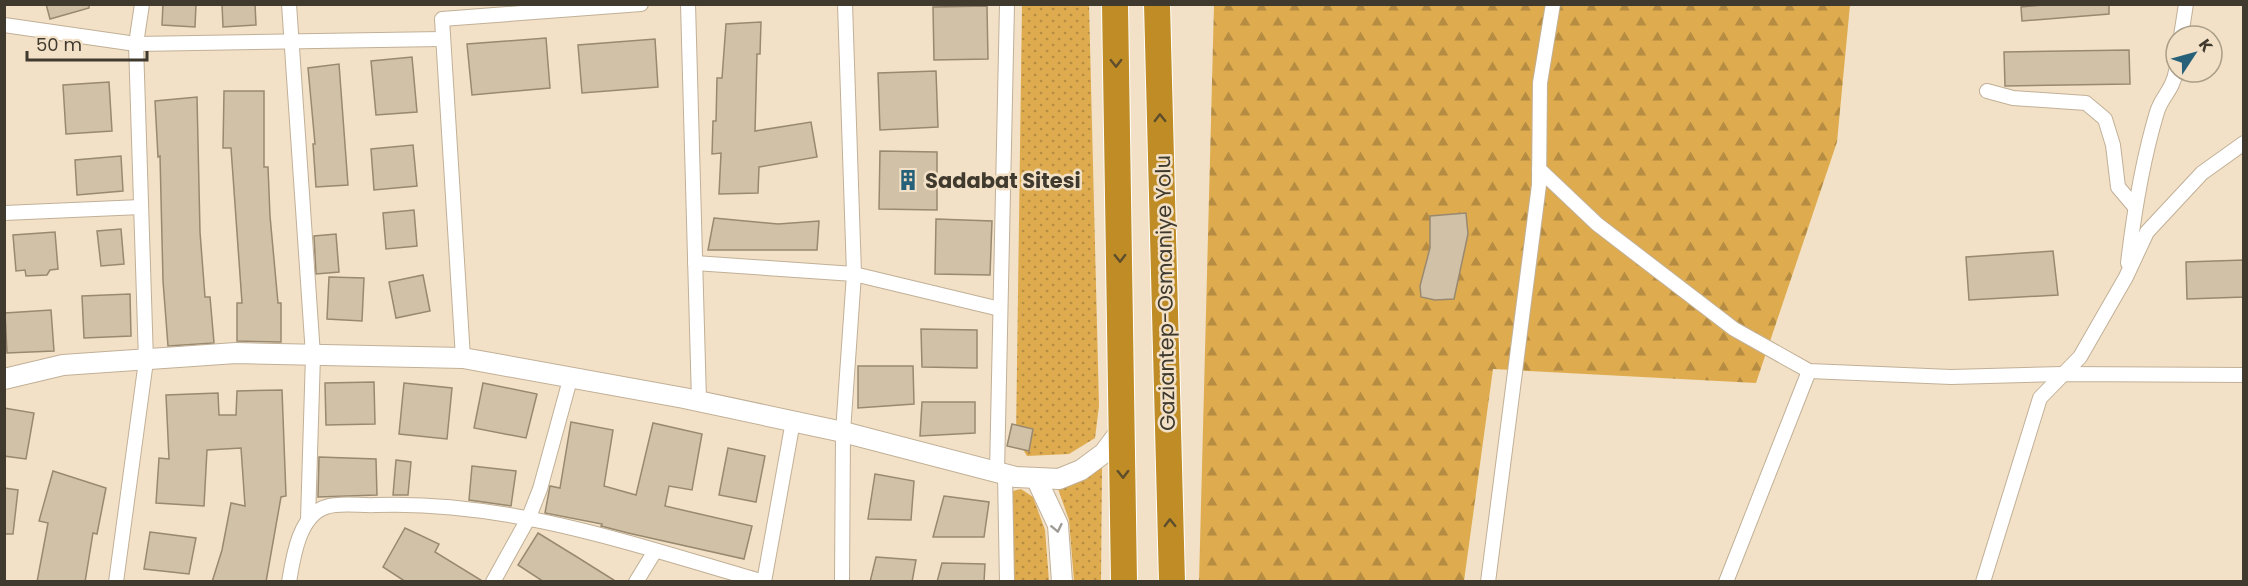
<svg xmlns="http://www.w3.org/2000/svg" width="2248" height="586" font-family="Poppins,sans-serif">
<defs>
<pattern id="grass-dots" width="8" height="8" patternUnits="userSpaceOnUse" patternTransform="scale(1.5)"><rect width="8" height="8" fill="#deab4f"/><path d="M2 2h.1M6 6h.1" fill="none" stroke="#b58c42" stroke-width="1.8" stroke-linecap="round"/></pattern>
<pattern id="forest-firs" width="22" height="20" patternUnits="userSpaceOnUse" patternTransform="scale(1.5)"><rect width="22" height="20" fill="#deab4f"/><path d="M5 1l3.5 6h-7zM16 11l3.5 6h-7z" fill="#b58c42"/></pattern>
</defs>
<rect width="100%" height="100%" fill="#f2e1c6"/>
<g fill="url(#grass-dots)">
<polygon points="1022,5 1089,5 1099,406 1095,438 1069,454 1027,456 1016,438"/>
<polygon points="1102,466 1101,581 1074,581 1069,520 1057,486"/>
<polygon points="1021,489 1033,497 1045,530 1049,581 1013,582 1013,491"/>
</g>
<polygon fill="url(#forest-firs)" points="1214,5 1850,5 1837,142 1756,383 1493,369 1464,581 1199,582"/>
<g fill="#d1c1a7" stroke="#988970" stroke-width="1.5">
<polygon points="46,4 89,4 89,8 50,19"/>
<polygon points="163,4 196,4 195,27 162,25"/>
<polygon points="222,4 255,4 256,25 223,27"/>
<polygon points="2053,4 2109,4 2109,14 2022,21 2021,7"/>
<polygon points="987,6 988,59 934,60 933,7"/>
<polygon points="761,22 760,54 757,54 755,131 811,122 817,157 759,167 758,193 719,194 721,153 712,154 713,121 716,121 717,78 722,78 726,24"/>
<polygon points="546,38 550,88 472,95 467,44"/>
<polygon points="655,39 658,87 582,93 578,45"/>
<polygon points="2129,50 2130,84 2005,86 2004,52"/>
<polygon points="412,57 417,112 376,115 371,61"/>
<polygon points="339,64 348,185 316,187 313,144 315,144 308,68"/>
<polygon points="936,71 938,127 880,130 878,73"/>
<polygon points="109,82 112,131 66,134 63,85"/>
<polygon points="224,91 264,91 264,167 268,167 270,216 278,303 281,303 281,342 237,341 237,303 242,303 231,148 223,148"/>
<polygon points="197,97 200,232 205,297 210,297 214,343 168,346 163,281 160,156 158,157 155,101"/>
<polygon points="413,145 417,186 374,190 371,149"/>
<polygon points="880,151 937,152 937,210 879,209"/>
<polygon points="121,156 123,191 77,195 75,160"/>
<polygon points="414,210 417,246 386,249 383,213"/>
<polygon points="1466,213 1468,234 1454,299 1435,300 1421,297 1420,286 1430,248 1430,216"/>
<polygon points="714,218 778,224 819,221 817,250 708,250"/>
<polygon points="936,219 992,221 990,275 935,274"/>
<polygon points="121,229 124,264 101,266 97,231"/>
<polygon points="55,232 58,269 50,270 47,275 26,276 25,270 16,271 13,235"/>
<polygon points="336,234 339,272 316,274 314,236"/>
<polygon points="2053,251 2058,295 1969,300 1966,257"/>
<polygon points="2244,260 2244,297 2187,299 2186,262"/>
<polygon points="423,275 430,311 396,318 389,282"/>
<polygon points="329,277 364,278 362,321 327,319"/>
<polygon points="130,294 131,336 84,338 82,296"/>
<polygon points="51,310 54,351 7,353 5,313"/>
<polygon points="921,329 977,330 977,368 922,367"/>
<polygon points="858,366 913,366 914,404 858,408"/>
<polygon points="374,382 375,424 326,425 325,383"/>
<polygon points="404,383 452,388 447,439 399,434"/>
<polygon points="483,383 537,394 526,438 474,428"/>
<polygon points="282,390 286,496 281,497 266,582 212,582 222,550 231,503 245,506 241,448 207,450 204,506 156,503 159,458 169,459 166,395 218,393 219,415 236,415 237,391"/>
<polygon points="922,402 975,402 975,433 920,436"/>
<polygon points="4,408 34,413 26,459 4,456"/>
<polygon points="571,422 613,430 604,486 636,495 653,423 702,434 692,490 669,486 665,506 752,526 744,559 628,533 601,526 602,524 545,513 550,486 560,488"/>
<polygon points="1012,424 1033,429 1029,451 1007,446"/>
<polygon points="728,448 765,456 756,502 719,495"/>
<polygon points="319,457 376,459 377,495 318,497"/>
<polygon points="396,460 411,462 408,495 393,495"/>
<polygon points="472,466 516,471 511,506 469,500"/>
<polygon points="53,471 106,488 97,534 93,533 85,582 37,582 48,523 39,521"/>
<polygon points="875,474 914,481 911,520 868,519"/>
<polygon points="4,488 18,490 13,534 4,534"/>
<polygon points="944,496 989,502 984,537 933,537"/>
<polygon points="405,528 439,544 435,552 484,582 406,582 383,567"/>
<polygon points="150,532 196,538 189,574 144,569"/>
<polygon points="538,533 577,557 617,582 544,582 518,565"/>
<polygon points="876,557 916,560 912,582 870,582"/>
<polygon points="942,563 985,564 984,582 937,582"/>
</g>
<g fill="none" stroke-linecap="round" stroke-linejoin="round">
<defs>
<g id="street">
<polyline points="289,4 313,355 308,520"/>
<polyline points="688,4 699,401"/>
<polyline points="4,25 136,44 442,39"/>
<polyline points="2181,36 2186,4"/>
<polyline points="1987,91 2013,98 2086,103 2105,119 2113,145 2118,187 2135,207"/>
<polyline points="1539,169 1597,224 1734,329 1809,371 1951,377 2063,374 2244,375"/>
<polyline points="4,213 141,207"/>
<polyline points="695,263 854,274 1000,309"/>
<path d="M2128,263C2134,212 2142,162 2157,112C2162,96 2173,90 2176,71"/>
<polyline points="463,358 442,19 641,4"/>
<polyline points="997,472 1007,4"/>
<polyline points="1005,475 1007,582"/>
<polyline points="116,582 146,361 136,44 142,4"/>
<path d="M289,582C293,558 299,515 326,507C340,502 361,506 376,505C509,500 638,546 764,582"/>
<polyline points="493,582 529,517 540,489 571,376"/>
<polyline points="636,582 655,551"/>
<polyline points="764,582 793,421"/>
<polyline points="842,582 843,432 854,274 845,4"/>
<polyline points="1488,582 1539,185 1540,83 1553,4"/>
<polyline points="1726,582 1809,371"/>
<polyline points="1983,582 2040,398 2080,357 2126,277 2147,232 2202,173 2244,143"/>
</g>
<g id="secondary">
<polyline points="4,379 63,365 236,353 463,358 684,398 843,432 1016,477 1059,479 1081,470 1104,453 1122,429"/>
<polyline points="1036,478 1058,525 1062,582"/>
</g>
<g id="highway">
<polyline points="1115,4 1124,582"/>
<polyline points="1157,4 1172,582"/>
</g>
</defs>
<use href="#street" stroke="#c1b097" stroke-width="16"/>
<use href="#secondary" stroke="#c1b097" stroke-width="22"/>
<use href="#highway" stroke="#fff" stroke-width="28"/>
<use href="#street" stroke="#fff" stroke-width="14"/>
<use href="#secondary" stroke="#fff" stroke-width="20"/>
<use href="#highway" stroke="#bf8c26" stroke-width="26"/>
</g>
<defs><path id="oneway-chevron" d="M-2-3.5L2.5 0L-2 3.5" fill="none" stroke-width="1.6" stroke-linecap="round" stroke-linejoin="round" transform="scale(1.5)"/></defs>
<g stroke="#5f4e2c">
<use href="#oneway-chevron" transform="translate(1116 63) rotate(89)"/>
<use href="#oneway-chevron" transform="translate(1160 118) rotate(-91)"/>
<use href="#oneway-chevron" transform="translate(1120 258) rotate(89)"/>
<use href="#oneway-chevron" transform="translate(1123 474) rotate(89)"/>
<use href="#oneway-chevron" transform="translate(1170 523) rotate(-91)"/>
</g>
<use stroke="#9f9c96" href="#oneway-chevron" transform="translate(1057 528) rotate(78)"/>
<defs>
<symbol id="building-bare" viewBox="-9 -9 18 18"><path d="M-4-6H4V6H1V3H-1V6H-4ZM-2.5-4.3h1.7v1.8h-1.7ZM.8-4.3h1.7v1.8H.8ZM-2.5-1h1.7V.8h-1.7ZM.8-1h1.7V.8H.8Z" fill="#276179" stroke="#f2e1c6" stroke-width="2.5" paint-order="stroke"/></symbol>
</defs>
<g fill-rule="evenodd">
<use href="#building-bare" x="893" y="165" width="30" height="30"/>
</g>
<g text-anchor="middle" dominant-baseline="central" stroke-width="5" stroke-linejoin="round" paint-order="stroke">
<g font-size="21" font-weight="bold" fill="#3f392e" stroke="#f2e1c6" text-anchor="start">
<text x="925" y="180">Sadabat Sitesi</text>
</g>
<g font-size="21" fill="#3f392e" stroke="#f2e1c6">
<text transform="translate(1165 293) rotate(-91)">Gaziantep-Osmaniye Yolu</text>
</g>
</g>
<rect width="2248" height="586" fill="none" stroke="#3f392e" stroke-width="12"/>
<g transform="translate(2194 54) rotate(54)"><circle r="28" fill="#f2e1c6" stroke="#aa9e89" stroke-width="1.5"/>
<path d="M0-4.5L10 22L0 15L-10 22Z" fill="#276179"/>
<text y="-9" font-size="16" font-weight="bold" text-anchor="middle" fill="#3f392e">K</text>
</g>
<path d="M27 51v9h120v-9" fill="none" stroke="#3f392e" stroke-width="3"/>
<text x="36" y="51" font-size="18" fill="#3f392e" stroke="#f2e1c6" stroke-width="4.5" paint-order="stroke">50 m</text>
</svg>
